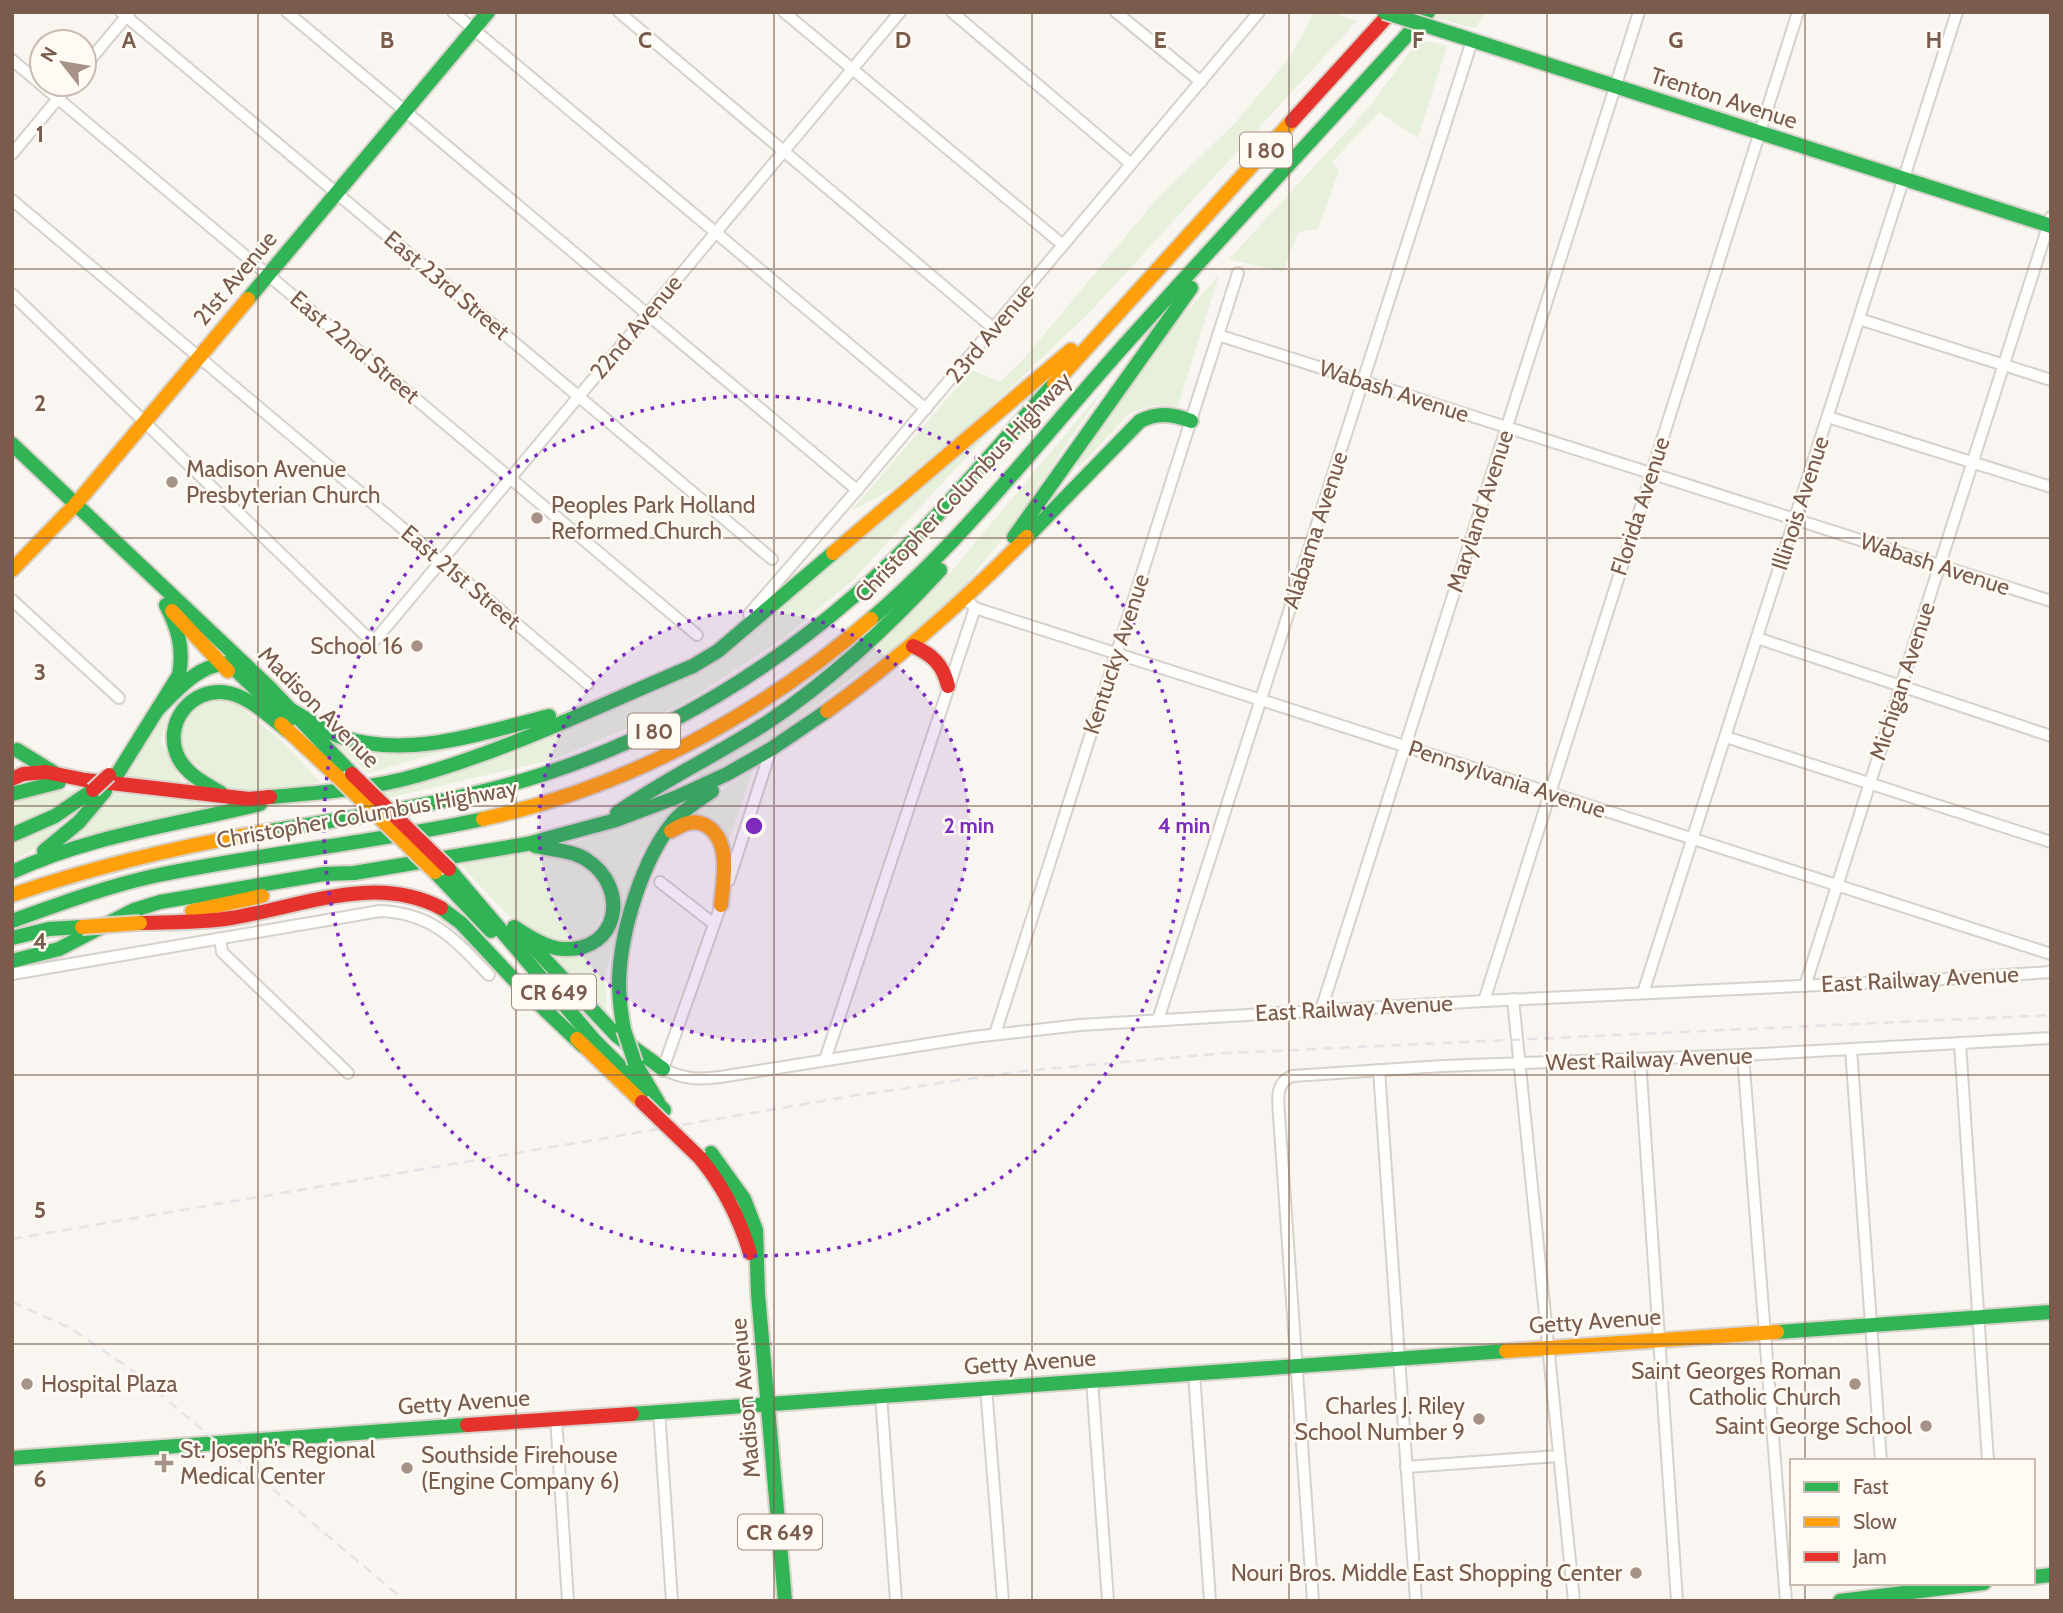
<svg xmlns="http://www.w3.org/2000/svg" width="2063" height="1613" font-family="Cabin,sans-serif">
<rect width="100%" height="100%" fill="#f9f5f0"/>
<g fill="#e7f0db">
<polygon points="1314,12 1330,12 1357,21 1089,313 981,416 893,489 851,511 972,370 1000,382 1022,361 1156,200 1236,122 1291,56"/>
<polygon points="1439,12 1486,12 1475,28 1435,18"/>
<polygon points="1419,39 1447,46 1418,138 1379,112 1332,162 1339,170 1318,229 1298,232 1283,272 1229,259 1371,105"/>
<polygon points="1219,275 1178,406 1154,405 1130,413 1079,467 1071,461 1153,349"/>
<polygon points="1106,386 1004,537 965,585 910,636 773,737 698,779 692,773 945,579"/>
<polygon points="1007,413 854,579 784,638 683,704 555,759 388,798 378,788 687,675"/>
<polygon points="202,696 235,702 285,744 320,782 268,792 226,790 178,749 181,717"/>
<polygon points="169,710 161,742 182,782 123,777"/>
<polygon points="335,743 447,747 453,749 368,773"/>
<polygon points="753,769 728,842 690,812"/>
<polygon points="36,790 81,791 38,815 12,826 12,797"/>
<polygon points="109,792 218,805 63,840"/>
<polygon points="689,799 662,824 640,855 605,975 607,1018 542,949 587,951 619,900 566,846"/>
<polygon points="72,811 40,846 12,861 12,840"/>
<path d="M542,853C554,856 572,858 582,866C588,870 598,879 601,885C615,912 587,952 556,943C517,932 486,891 458,862L489,855Z"/>
</g>
<g fill="none" stroke-linecap="round" stroke-linejoin="round">
<defs>
<g id="street">
<polyline points="121,12 772,559"/>
<polyline points="287,12 857,490"/>
<polyline points="453,12 926,409"/>
<polyline points="619,12 993,328"/>
<polyline points="784,12 1063,245"/>
<polyline points="952,12 1131,164"/>
<polyline points="1116,12 1201,82"/>
<polyline points="12,60 697,635"/>
<polyline points="84,67 130,12"/>
<polyline points="12,154 70,84"/>
<polyline points="12,200 588,684"/>
<polyline points="12,294 365,635 376,639 900,12"/>
<polyline points="1859,319 2051,380"/>
<polyline points="1218,335 2051,601"/>
<polyline points="1828,417 2051,487"/>
<polyline points="966,599 975,608 2051,954"/>
<polyline points="12,600 119,698"/>
<polyline points="749,614 857,490 1259,12"/>
<polyline points="1757,638 2051,736"/>
<polyline points="1726,737 2051,842"/>
<polyline points="729,880 770,752"/>
<polyline points="660,882 714,924"/>
<path d="M722,902L663,1069C683,1079 698,1080 720,1077L973,1037L1080,1025L1484,1001L1946,979L2051,972"/>
<polyline points="220,938 222,952 348,1073"/>
<path d="M12,974L380,911C433,913 455,940 489,975"/>
<polyline points="1805,986 2051,217"/>
<polyline points="1643,993 1957,12"/>
<polyline points="1513,999 1574,1601"/>
<polyline points="1484,1001 1798,12"/>
<polyline points="1321,1010 1639,12"/>
<polyline points="1158,1020 1472,41"/>
<polyline points="995,1034 1238,273"/>
<polyline points="1960,1043 1988,1461"/>
<polyline points="1851,1049 1881,1461"/>
<polyline points="1743,1055 1786,1601"/>
<polyline points="825,1060 975,608"/>
<polyline points="1640,1060 1677,1601"/>
<polyline points="1379,1070 1416,1601"/>
<polyline points="1194,1373 1210,1601"/>
<polyline points="1092,1380 1108,1601"/>
<polyline points="986,1387 1003,1601"/>
<polyline points="881,1395 896,1601"/>
<polyline points="659,1411 672,1601"/>
<polyline points="556,1418 568,1601"/>
<polyline points="1406,1467 1559,1456"/>
<path d="M1313,1601L1279,1115C1278,1100 1275,1083 1292,1076L1443,1066L1743,1055L2051,1038"/>
</g>
<g id="fast">
<polyline points="1459,36 2051,226"/>
<polyline points="248,299 488,12"/>
<polyline points="12,444 268,686 352,774"/>
<polyline points="1014,537 1191,288"/>
<path d="M1027,537L1140,421C1158,412 1173,414 1191,421"/>
<path d="M871,619C964,539 1039,441 1120,350C1222,236 1326,125 1428,12"/>
<path d="M158,709C178,689 198,665 228,663L289,720"/>
<path d="M293,711C308,720 324,731 341,737C409,759 482,733 549,716"/>
<polyline points="17,750 53,772"/>
<path d="M116,776L179,675C184,649 178,628 166,605"/>
<path d="M221,793C206,784 188,775 179,759C161,725 191,685 229,693C251,698 270,717 288,731"/>
<polyline points="12,794 59,782"/>
<path d="M270,797C320,793 371,789 419,775C513,748 603,704 693,666L718,651L833,553"/>
<path d="M617,813C665,779 719,754 768,722C832,679 888,627 940,570"/>
<path d="M269,831C361,816 455,803 544,774C659,737 763,675 854,596C928,533 989,455 1054,384"/>
<polyline points="12,835 55,816 93,790"/>
<polyline points="44,851 79,822 105,791"/>
<polyline points="449,869 595,1041 664,1110"/>
<path d="M12,872C91,835 176,825 260,804"/>
<polyline points="435,872 491,931"/>
<polyline points="441,908 461,923 519,985 583,1046"/>
<path d="M12,921C59,904 105,887 154,876C263,853 374,843 483,819"/>
<path d="M514,927C528,936 546,948 563,949C619,952 630,888 587,860C572,850 552,850 535,846"/>
<polyline points="523,936 617,1036 663,1069"/>
<polyline points="12,938 49,929 82,927"/>
<polyline points="12,961 59,949 134,910 160,902 324,874 354,873 527,844 616,820 677,797 727,774 771,749 827,711"/>
<path d="M624,1030C621,1014 619,998 619,982C620,933 642,859 674,821C684,809 699,800 712,791"/>
<polyline points="635,1063 658,1102"/>
<polyline points="711,1153 744,1199 756,1230 758,1294 785,1601"/>
<polyline points="1777,1332 2051,1312"/>
<polyline points="632,1414 1506,1351"/>
<polyline points="12,1458 467,1425"/>
<polyline points="2033,1577 2051,1575"/>
<polyline points="1840,1601 1984,1583"/>
</g>
<g id="slow">
<polyline points="1054,384 1292,121"/>
<polyline points="833,553 1071,350"/>
<polyline points="12,570 75,505 248,299"/>
<polyline points="172,611 228,671"/>
<path d="M827,711C900,658 964,601 1027,537"/>
<polyline points="281,724 338,777"/>
<path d="M483,819C628,787 759,716 871,619"/>
<path d="M671,831C683,824 694,818 707,826C732,842 723,881 721,905"/>
<path d="M12,895C96,866 181,846 269,831"/>
<polyline points="192,911 262,896"/>
<polyline points="577,1039 641,1101"/>
<polyline points="1506,1351 1777,1332"/>
</g>
<g id="jam">
<polyline points="1292,121 1391,12"/>
<path d="M913,646C933,655 943,665 948,686"/>
<polyline points="12,779 23,774 46,772 85,780 249,799 270,797"/>
<path d="M140,923C170,922 201,923 231,918C301,907 374,873 441,908"/>
<path d="M700,1158C724,1187 739,1217 750,1253"/>
<polyline points="467,1425 632,1414"/>
</g>
</defs>
<use href="#street" stroke="#d7d1cb" stroke-width="14"/>
<use href="#fast" stroke="#d9d2cb" stroke-width="18"/>
<use href="#slow" stroke="#d9d2cb" stroke-width="18"/>
<use href="#jam" stroke="#d9d2cb" stroke-width="18"/>
<use href="#street" stroke="#fefefd" stroke-width="10"/>
<use href="#fast" stroke="#30b455" stroke-width="14"/>
<use href="#slow" stroke="#ff9f0a" stroke-width="14"/>
<use href="#jam" stroke="#e5322d" stroke-width="14"/>
<g stroke="#e6e3e7" stroke-width="2.5" stroke-dasharray="10 7" stroke-linecap="butt">
<polyline points="12,1239 852,1096 1023,1071 1227,1053 2051,1015"/>
<polyline points="12,1302 72,1329 133,1371 405,1601"/>
</g>
<defs>
<g id="fast-bridge">
<polyline points="1384,12 1459,36"/>
<polyline points="624,1030 635,1063"/>
</g>
<g id="slow-bridge">
<polyline points="338,777 435,872"/>
<polyline points="82,927 140,923"/>
</g>
<g id="jam-bridge">
<polyline points="352,774 449,869"/>
<polyline points="93,790 109,775"/>
<polyline points="642,1102 700,1158"/>
</g>
</defs>
<use href="#fast-bridge" stroke="#d9d2cb" stroke-width="18" stroke-linecap="butt"/>
<use href="#slow-bridge" stroke="#d9d2cb" stroke-width="18" stroke-linecap="butt"/>
<use href="#jam-bridge" stroke="#d9d2cb" stroke-width="18" stroke-linecap="butt"/>
<use href="#fast-bridge" stroke="#30b455" stroke-width="14"/>
<use href="#slow-bridge" stroke="#ff9f0a" stroke-width="14"/>
<use href="#jam-bridge" stroke="#e5322d" stroke-width="14"/>
</g>
<path fill="none" stroke="#7a5c4d" stroke-width="2" stroke-opacity="0.55" d="M258,12V1601M516,12V1601M774,12V1601M1032,12V1601M1289,12V1601M1547,12V1601M1805,12V1461M12,269H2051M12,538H2051M12,806H2051M12,1075H2051M12,1344H2051M1805,1583V1601"/>
<circle cx="754" cy="826" r="215" fill="#7b2cbf" fill-opacity=".12"/>
<g fill="none" stroke="#7b2cbf" stroke-width="3.5" stroke-dasharray="3.5 7">
<circle cx="754" cy="826" r="215"/>
<circle cx="754" cy="826" r="430"/>
</g>
<g fill="#a69286" stroke="#fffaf3" stroke-width="2.5">
<circle cx="172" cy="482" r="7"/>
<circle cx="537" cy="518" r="7"/>
<circle cx="417" cy="646" r="7"/>
<circle cx="27" cy="1384" r="7"/>
<circle cx="1855" cy="1384" r="7"/>
<circle cx="1479" cy="1419" r="7"/>
<circle cx="1926" cy="1426" r="7"/>
<path d="M160.5 1452.5h7v7h7v7h-7v7h-7v-7h-7v-7h7z"/>
<circle cx="407" cy="1468" r="7"/>
<circle cx="1636" cy="1573" r="7"/>
</g>
<g text-anchor="middle" dominant-baseline="central" stroke-width="5" stroke-linejoin="round" paint-order="stroke">
<g fill="#fffaf3" stroke="#a28b7f" stroke-width="2">
<rect x="1240" y="132.5" width="52" height="35" rx="5"/>
<rect x="628" y="713.5" width="52" height="35" rx="5"/>
<rect x="512" y="974.5" width="84" height="35" rx="5"/>
<rect x="738" y="1514.5" width="84" height="35" rx="5"/>
</g>
<g font-size="21" font-weight="bold" fill="#7a5c4d">
<text x="1266" y="150">I 80</text>
<text x="654" y="731">I 80</text>
<text x="554" y="992">CR 649</text>
<text x="780" y="1532">CR 649</text>
</g>
<g font-size="23" fill="#7a5c4d" stroke="#fffaf3">
<text transform="translate(1724 98) rotate(18)">Trenton Avenue</text>
<text transform="translate(235 278) rotate(-50)">21st Avenue</text>
<text transform="translate(447 285) rotate(40)">East 23rd Street</text>
<text transform="translate(636 327) rotate(-50)">22nd Avenue</text>
<text transform="translate(990 333) rotate(-50)">23rd Avenue</text>
<text transform="translate(355 347) rotate(40)">East 22nd Street</text>
<text transform="translate(1394 391) rotate(18)">Wabash Avenue</text>
<text transform="translate(963 487) rotate(-47)">Christopher Columbus Highway</text>
<text transform="translate(1800 503) rotate(-72)">Illinois Avenue</text>
<text transform="translate(1640 506) rotate(-72)">Florida Avenue</text>
<text transform="translate(1480 511) rotate(-72)">Maryland Avenue</text>
<text transform="translate(1315 530) rotate(-72)">Alabama Avenue</text>
<text transform="translate(1935 564) rotate(18)">Wabash Avenue</text>
<text transform="translate(461 577) rotate(40)">East 21st Street</text>
<text transform="translate(1116 654) rotate(-72)">Kentucky Avenue</text>
<text transform="translate(1902 681) rotate(-72)">Michigan Avenue</text>
<text transform="translate(319 707) rotate(45)">Madison Avenue</text>
<text transform="translate(1507 779) rotate(18)">Pennsylvania Avenue</text>
<text transform="translate(367 814) rotate(-10)">Christopher Columbus Highway</text>
<text transform="translate(1920 979) rotate(-3)">East Railway Avenue</text>
<text transform="translate(1354 1008) rotate(-3)">East Railway Avenue</text>
<text transform="translate(1649 1059) rotate(-2)">West Railway Avenue</text>
<text transform="translate(1595 1321) rotate(-4)">Getty Avenue</text>
<text transform="translate(1030 1362) rotate(-4)">Getty Avenue</text>
<text transform="translate(745 1398) rotate(-95)">Madison Avenue</text>
<text transform="translate(464 1402) rotate(-4)">Getty Avenue</text>
</g>
<g font-size="23" fill="#7a5c4d" stroke="#fffaf3" text-anchor="start">
<text x="186" y="469">Madison Avenue<tspan x="186" dy="26">Presbyterian Church</tspan></text>
<text x="551" y="505">Peoples Park Holland<tspan x="551" dy="26">Reformed Church</tspan></text>
<text x="403" y="646" text-anchor="end">School 16</text>
<text x="1841" y="1371" text-anchor="end">Saint Georges Roman<tspan x="1841" dy="26">Catholic Church</tspan></text>
<text x="41" y="1384">Hospital Plaza</text>
<text x="1465" y="1406" text-anchor="end">Charles J. Riley<tspan x="1465" dy="26">School Number 9</tspan></text>
<text x="1912" y="1426" text-anchor="end">Saint George School</text>
<text x="180" y="1450">St. Joseph’s Regional<tspan x="180" dy="26">Medical Center</tspan></text>
<text x="421" y="1455">Southside Firehouse<tspan x="421" dy="26">(Engine Company 6)</tspan></text>
<text x="1622" y="1573" text-anchor="end">Nouri Bros. Middle East Shopping Center</text>
</g>
</g>
<g font-size="23" text-anchor="middle" font-weight="bold" fill="#7a5c4d" stroke="#fffaf3" stroke-width="5" stroke-linejoin="round" paint-order="stroke">
<text x="129" y="48">A</text>
<text x="387" y="48">B</text>
<text x="645" y="48">C</text>
<text x="903" y="48">D</text>
<text x="1160" y="48">E</text>
<text x="1418" y="48">F</text>
<text x="1676" y="48">G</text>
<text x="1934" y="48">H</text>
<text x="40" y="142">1</text>
<text x="40" y="411">2</text>
<text x="40" y="680">3</text>
<text x="40" y="949">4</text>
<text x="40" y="1218">5</text>
<text x="40" y="1487">6</text>
</g>
<circle cx="754" cy="826" r="10" fill="#7b2cbf" stroke="#fffaf3" stroke-width="3.5"/>
<g font-size="21" text-anchor="middle" font-weight="bold" fill="#7b2cbf" stroke="#fffaf3" stroke-width="5" stroke-linejoin="round" paint-order="stroke">
<text x="969" y="833">2 min</text>
<text x="1184" y="833">4 min</text>
</g>
<rect width="2063" height="1613" fill="none" stroke="#7a5c4d" stroke-width="28"/>
<rect x="1790" y="1459" width="245" height="126" fill="#fffaf3" stroke="#cabbb1" stroke-width="2"/>
<rect x="1804" y="1482" width="35" height="10" fill="#30b455" stroke="#cabbb1" stroke-width="2"/>
<text x="1853" y="1494" font-size="21" fill="#7a5c4d">Fast</text>
<rect x="1804" y="1517" width="35" height="10" fill="#ff9f0a" stroke="#cabbb1" stroke-width="2"/>
<text x="1853" y="1529" font-size="21" fill="#7a5c4d">Slow</text>
<rect x="1804" y="1552" width="35" height="10" fill="#e5322d" stroke="#cabbb1" stroke-width="2"/>
<text x="1853" y="1564" font-size="21" fill="#7a5c4d">Jam</text>
<g transform="translate(63 63) rotate(301)"><circle r="33" fill="#fffaf3" stroke="#cabbb1" stroke-width="2"/>
<path d="M0-5L12 26L0 18L-12 26Z" fill="#a69286"/>
<text y="-10" font-size="19" font-weight="bold" text-anchor="middle" fill="#7a5c4d">N</text>
</g>
</svg>
